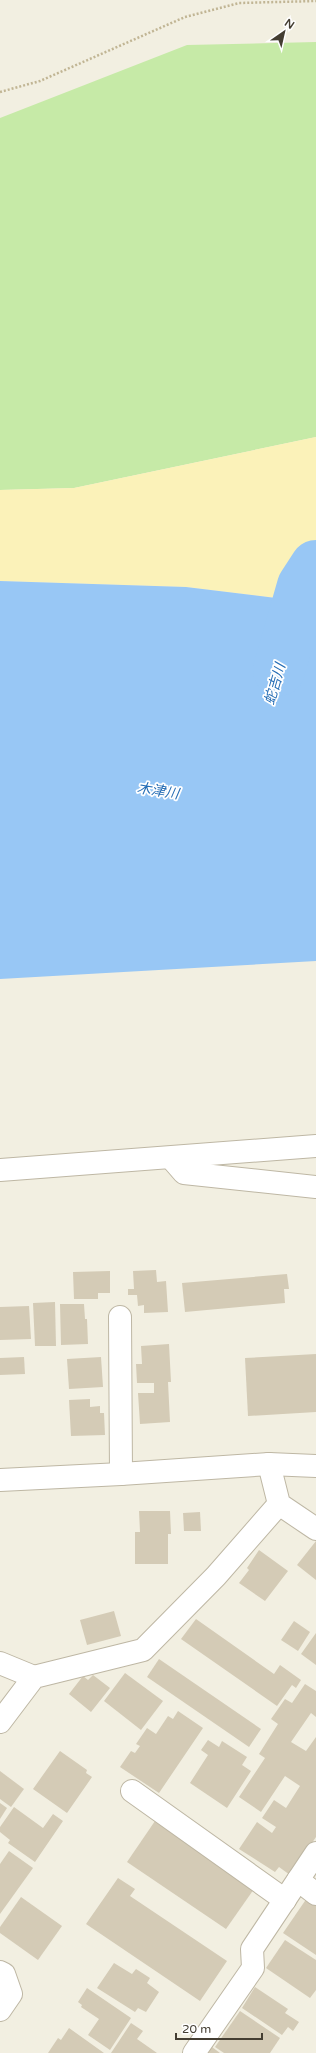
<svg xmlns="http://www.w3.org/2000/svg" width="316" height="2053" font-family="'Varela Round','Noto Sans JP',sans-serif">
<rect width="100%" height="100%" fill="#f2efe1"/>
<polygon fill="#c6eaa7" points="316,42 316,437 74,488 0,490 0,118 187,45"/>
<polygon fill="#fbf2b9" points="316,437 316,603 186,587 0,581 0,490 74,488"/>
<polygon fill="#98c7f5" points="0,581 186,587 316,603 316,961 0,979"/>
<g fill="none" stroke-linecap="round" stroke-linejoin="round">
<polyline stroke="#98c7f5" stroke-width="52" points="279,670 303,586 316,566"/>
</g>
<g fill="#d4cbb6">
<polygon points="156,1270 157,1282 166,1281 168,1312 144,1313 144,1305 138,1306 137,1295 128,1295 128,1289 134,1289 133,1271"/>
<polygon points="110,1271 110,1293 98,1293 98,1299 74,1299 73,1272"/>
<polygon points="287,1274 289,1289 284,1289 285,1303 185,1312 182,1283"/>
<polygon points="55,1302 56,1346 35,1346 33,1303"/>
<polygon points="60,1304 84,1304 85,1319 87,1319 88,1344 61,1345"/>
<polygon points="29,1306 31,1339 0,1340 0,1307"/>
<polygon points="169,1344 171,1382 168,1382 170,1422 140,1424 138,1393 154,1393 154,1383 137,1383 136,1364 142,1364 141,1346"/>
<polygon points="316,1354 316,1412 248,1416 245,1358"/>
<polygon points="24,1357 25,1374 0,1375 0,1358"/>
<polygon points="101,1357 103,1387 69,1389 67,1359"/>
<polygon points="90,1399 90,1407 100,1406 100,1413 104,1413 105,1435 71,1436 69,1400"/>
<polygon points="139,1511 170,1511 171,1534 168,1534 168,1564 135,1564 135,1532 140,1532"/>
<polygon points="200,1512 201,1531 184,1531 183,1513"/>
<polygon points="316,1541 316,1580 297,1565"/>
<polygon points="259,1550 288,1571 265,1601 239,1583 249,1570 247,1568"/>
<polygon points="114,1611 121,1636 87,1645 80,1620"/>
<polygon points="196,1619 274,1674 280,1665 301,1680 296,1688 292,1685 277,1706 181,1639"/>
<polygon points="294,1621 310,1632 298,1651 281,1640"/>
<polygon points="316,1633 316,1665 301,1654"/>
<polygon points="159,1659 261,1729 249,1747 147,1677"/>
<polygon points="125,1673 163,1701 141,1730 104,1701"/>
<polygon points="93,1675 110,1688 91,1712 69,1694 83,1676 88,1680"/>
<polygon points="305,1684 316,1691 316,1717 311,1713 291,1742 306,1751 316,1737 316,1837 290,1875 279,1867 275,1872 239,1849 257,1822 272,1833 276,1827 262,1818 274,1800 286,1808 300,1786 285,1776 261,1812 239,1797 265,1758 259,1754 278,1724 271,1719 285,1699 292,1703"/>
<polygon points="178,1711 203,1728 159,1793 120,1767 131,1751 135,1753 140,1746 136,1744 147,1728 156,1734 168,1716 173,1719"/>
<polygon points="208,1740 219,1747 222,1741 247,1757 242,1765 251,1771 227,1808 190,1783 208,1755 201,1750"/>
<polygon points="60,1751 87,1770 86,1773 92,1777 67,1813 33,1789"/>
<polygon points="0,1771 24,1789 11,1807 0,1799"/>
<polygon points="0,1803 7,1808 0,1819"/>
<polygon points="14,1807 43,1828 53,1814 63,1821 35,1862 8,1843 10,1840 0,1832 0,1827"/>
<polygon points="155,1821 254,1889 226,1929 127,1862"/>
<polygon points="9,1851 33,1868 0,1914 0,1864"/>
<polygon points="118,1878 135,1889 130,1896 227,1961 200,2001 86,1924"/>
<polygon points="21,1897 62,1926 38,1960 0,1933 0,1927"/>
<polygon points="307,1898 316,1904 316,1955 283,1933"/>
<polygon points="285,1940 316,1960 316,1990 310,1998 266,1968"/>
<polygon points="114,1963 132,1974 136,1969 150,1978 147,1983 159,1992 146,2012 138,2008 135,2012 97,1988"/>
<polygon points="255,1987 288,2009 285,2013 299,2022 293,2031 288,2027 282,2035 242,2008"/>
<polygon points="87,1988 131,2018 110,2050 88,2035 99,2019 81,2007 82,2005 78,2002"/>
<polygon points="240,2011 280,2038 270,2053 224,2053 215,2047"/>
<polygon points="131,2023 143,2031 137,2039 157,2053 111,2053"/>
<polygon points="69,2028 104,2053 48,2053 58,2038 61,2040"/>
<polygon points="208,2044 220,2053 202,2053"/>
</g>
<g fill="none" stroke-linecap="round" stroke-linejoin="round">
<defs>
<g id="minor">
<polyline points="171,1158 184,1173 316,1187"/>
<polyline points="0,1170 316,1146"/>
<polyline points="120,1317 121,1474"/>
<polyline points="269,1464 279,1504 316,1529"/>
<polyline points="0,1480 121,1474 269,1464 316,1466"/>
<polyline points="0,1663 34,1677"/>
<polyline points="0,1722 34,1677 143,1650 216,1576 279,1504"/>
<polyline points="132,1791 285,1900"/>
<polyline points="298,1880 316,1894"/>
<polyline points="0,1972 4,1974 11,1994 0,2010"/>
<polyline points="194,2053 253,1968 252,1949 316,1853"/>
</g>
</defs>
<use href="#minor" stroke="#beb7a4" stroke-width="24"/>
<polyline stroke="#c1b594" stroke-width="2.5" stroke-dasharray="2 2" stroke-linecap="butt" points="0,92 40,81 185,17 239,3 316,1"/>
<use href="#minor" stroke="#fff" stroke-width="22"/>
</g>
<g text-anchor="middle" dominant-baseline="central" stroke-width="3.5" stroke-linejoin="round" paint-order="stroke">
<g font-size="14" font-style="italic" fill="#256db5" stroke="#fff">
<text transform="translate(275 684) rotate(-74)">蛇吉川</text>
<text transform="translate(158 791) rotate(9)">木津川</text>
</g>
</g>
<g transform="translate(284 32) rotate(34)" stroke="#ffffff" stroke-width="3" paint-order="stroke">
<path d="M0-3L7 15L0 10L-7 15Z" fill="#443e32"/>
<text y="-6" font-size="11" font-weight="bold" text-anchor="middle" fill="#443e32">N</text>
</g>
<path d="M176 2033v6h86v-6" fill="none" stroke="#443e32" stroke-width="2"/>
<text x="182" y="2033" font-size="12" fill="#443e32" stroke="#ffffff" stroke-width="3" paint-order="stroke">20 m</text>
</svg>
